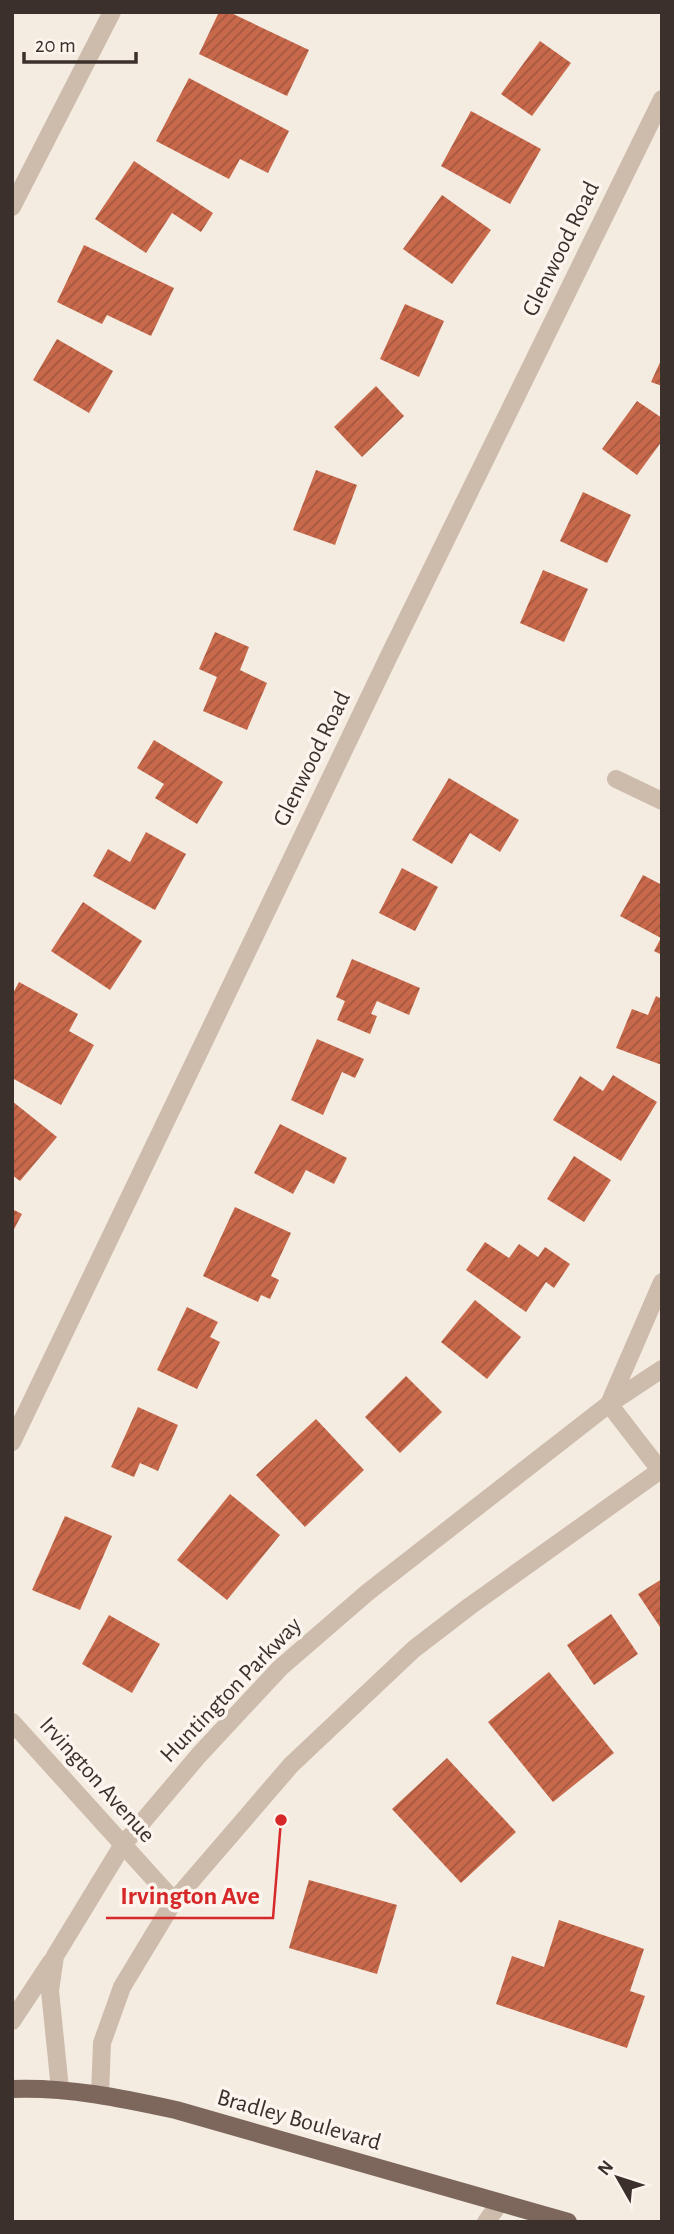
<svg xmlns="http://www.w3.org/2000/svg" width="674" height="2234" font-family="'Alegreya Sans',sans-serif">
<defs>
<pattern id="building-hatch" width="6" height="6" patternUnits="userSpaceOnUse" patternTransform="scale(1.75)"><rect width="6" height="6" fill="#c8694b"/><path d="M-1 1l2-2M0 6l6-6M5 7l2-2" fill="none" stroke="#a4573f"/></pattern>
</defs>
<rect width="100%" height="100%" fill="#f4ebe1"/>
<g fill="url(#building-hatch)">
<polygon points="219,12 229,12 309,50 287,96 199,54"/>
<polygon points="540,41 571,63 532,116 501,94"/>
<polygon points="189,78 289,131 268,173 240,159 229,179 156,141"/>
<polygon points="471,111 541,149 510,204 441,166"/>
<polygon points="134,161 213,213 201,232 172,213 146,253 95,219"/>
<polygon points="442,195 491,230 452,284 403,249"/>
<polygon points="84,245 174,288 151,336 107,315 102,324 57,302"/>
<polygon points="405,304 444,321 419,377 380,359"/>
<polygon points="57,339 113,371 89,413 33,380"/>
<polygon points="662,358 662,386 651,382"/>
<polygon points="376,386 404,416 362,457 334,427"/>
<polygon points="637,401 662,418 662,441 637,475 602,449"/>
<polygon points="316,470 357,485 335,545 293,530"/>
<polygon points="583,492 631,515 607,563 560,541"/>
<polygon points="543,570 588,589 564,642 520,623"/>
<polygon points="215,632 249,647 240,670 267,683 247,730 203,711 217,677 199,669"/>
<polygon points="154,740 223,782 197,824 155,798 164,784 137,768"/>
<polygon points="449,778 519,820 500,852 470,833 452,864 412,840"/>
<polygon points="146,832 186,854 155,910 93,876 108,849 130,862"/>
<polygon points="402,868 438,887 415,931 379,913"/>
<polygon points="643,875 662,885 662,955 654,951 661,938 620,916"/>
<polygon points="83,902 142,941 110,990 51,951"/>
<polygon points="352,959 420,988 409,1015 377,1001 371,1014 377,1016 370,1034 337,1020 345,1001 336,997"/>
<polygon points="19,982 78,1014 69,1031 94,1045 61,1105 12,1078 12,995"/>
<polygon points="656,996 662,999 662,1065 616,1048 632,1009 648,1015"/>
<polygon points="317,1039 364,1059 355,1078 342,1072 323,1115 291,1100"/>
<polygon points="613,1075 657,1102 621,1161 553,1120 580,1076 603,1091"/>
<polygon points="12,1101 57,1137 20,1181 12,1175"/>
<polygon points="280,1124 347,1158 334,1184 306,1170 293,1194 254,1173"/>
<polygon points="574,1156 611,1180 584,1222 547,1199"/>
<polygon points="235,1207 291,1233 271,1276 279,1280 270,1299 261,1295 258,1302 203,1276"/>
<polygon points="12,1209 22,1214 12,1233"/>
<polygon points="485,1242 509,1258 519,1244 538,1257 545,1247 570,1264 554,1288 546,1282 526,1312 466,1270"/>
<polygon points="475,1300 521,1337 487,1379 441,1342"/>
<polygon points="187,1307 218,1322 210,1337 220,1342 197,1389 157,1370"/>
<polygon points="406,1376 442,1412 400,1453 365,1417"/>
<polygon points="138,1407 178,1425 158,1471 140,1463 134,1477 111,1467"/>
<polygon points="316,1419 364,1470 305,1527 256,1475"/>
<polygon points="230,1494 280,1535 227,1600 177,1560"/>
<polygon points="65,1516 112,1536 80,1610 32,1590"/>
<polygon points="662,1579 662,1630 638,1594"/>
<polygon points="611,1614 638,1654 594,1685 567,1645"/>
<polygon points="109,1615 160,1644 132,1693 82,1664"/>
<polygon points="549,1672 614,1753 553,1802 488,1722"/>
<polygon points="447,1758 516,1832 461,1883 392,1809"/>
<polygon points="309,1880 397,1905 377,1974 289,1948"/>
<polygon points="559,1920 644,1949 630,1991 645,1996 627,2048 496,2004 512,1956 544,1967"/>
</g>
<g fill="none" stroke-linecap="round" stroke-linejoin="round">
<g stroke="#cdbbac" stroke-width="18">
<polyline points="12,207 112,12"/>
<polyline points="616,779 662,801"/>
<polyline points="12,1442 388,658 662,99"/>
<polyline points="660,1470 609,1404 662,1282"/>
<polyline points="12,1722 174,1901"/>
<polyline points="12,2021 51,1962"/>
<polyline points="60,2089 50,1991 55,1956 122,1846 199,1755 280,1668 368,1592 609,1404 662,1369"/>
<polyline points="100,2094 102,2043 122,1987 174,1901 291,1765 414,1649 470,1606 662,1469"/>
<polyline points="486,2222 500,2203"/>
</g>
<path stroke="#7d675c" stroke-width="18" d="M12,2089C69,2087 121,2098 176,2110L568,2222"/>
</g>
<g text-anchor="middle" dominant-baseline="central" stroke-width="7" stroke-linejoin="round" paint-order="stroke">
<g font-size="24" fill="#3b302b" stroke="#fbf5ee">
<text transform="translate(561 249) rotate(-64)">Glenwood Road</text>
<text transform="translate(312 759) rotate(-64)">Glenwood Road</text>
<text transform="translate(231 1690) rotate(-46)">Huntington Parkway</text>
<text transform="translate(97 1780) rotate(48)">Irvington Avenue</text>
<text transform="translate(299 2120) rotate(16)">Bradley Boulevard</text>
</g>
</g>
<path fill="none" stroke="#d62828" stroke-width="2.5" d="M281 1820L273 1918H106"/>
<circle fill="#d62828" stroke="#fbf5ee" stroke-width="2.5" cx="281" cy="1820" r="7"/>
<g font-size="26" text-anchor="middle" font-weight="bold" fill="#d62828" stroke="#fbf5ee" stroke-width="7" stroke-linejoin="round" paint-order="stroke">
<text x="190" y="1904">Irvington Ave</text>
</g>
<rect width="674" height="2234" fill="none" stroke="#3b302b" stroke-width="28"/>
<g transform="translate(618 2178) rotate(309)" stroke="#fbf5ee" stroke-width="5" paint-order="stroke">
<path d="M0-5L12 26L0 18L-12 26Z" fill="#3b302b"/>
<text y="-10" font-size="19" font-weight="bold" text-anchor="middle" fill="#3b302b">N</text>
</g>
<path d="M24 52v10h112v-10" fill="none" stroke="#3b302b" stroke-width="3.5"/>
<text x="35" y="52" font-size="21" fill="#3b302b" stroke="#fbf5ee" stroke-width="5" paint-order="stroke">20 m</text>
</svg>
